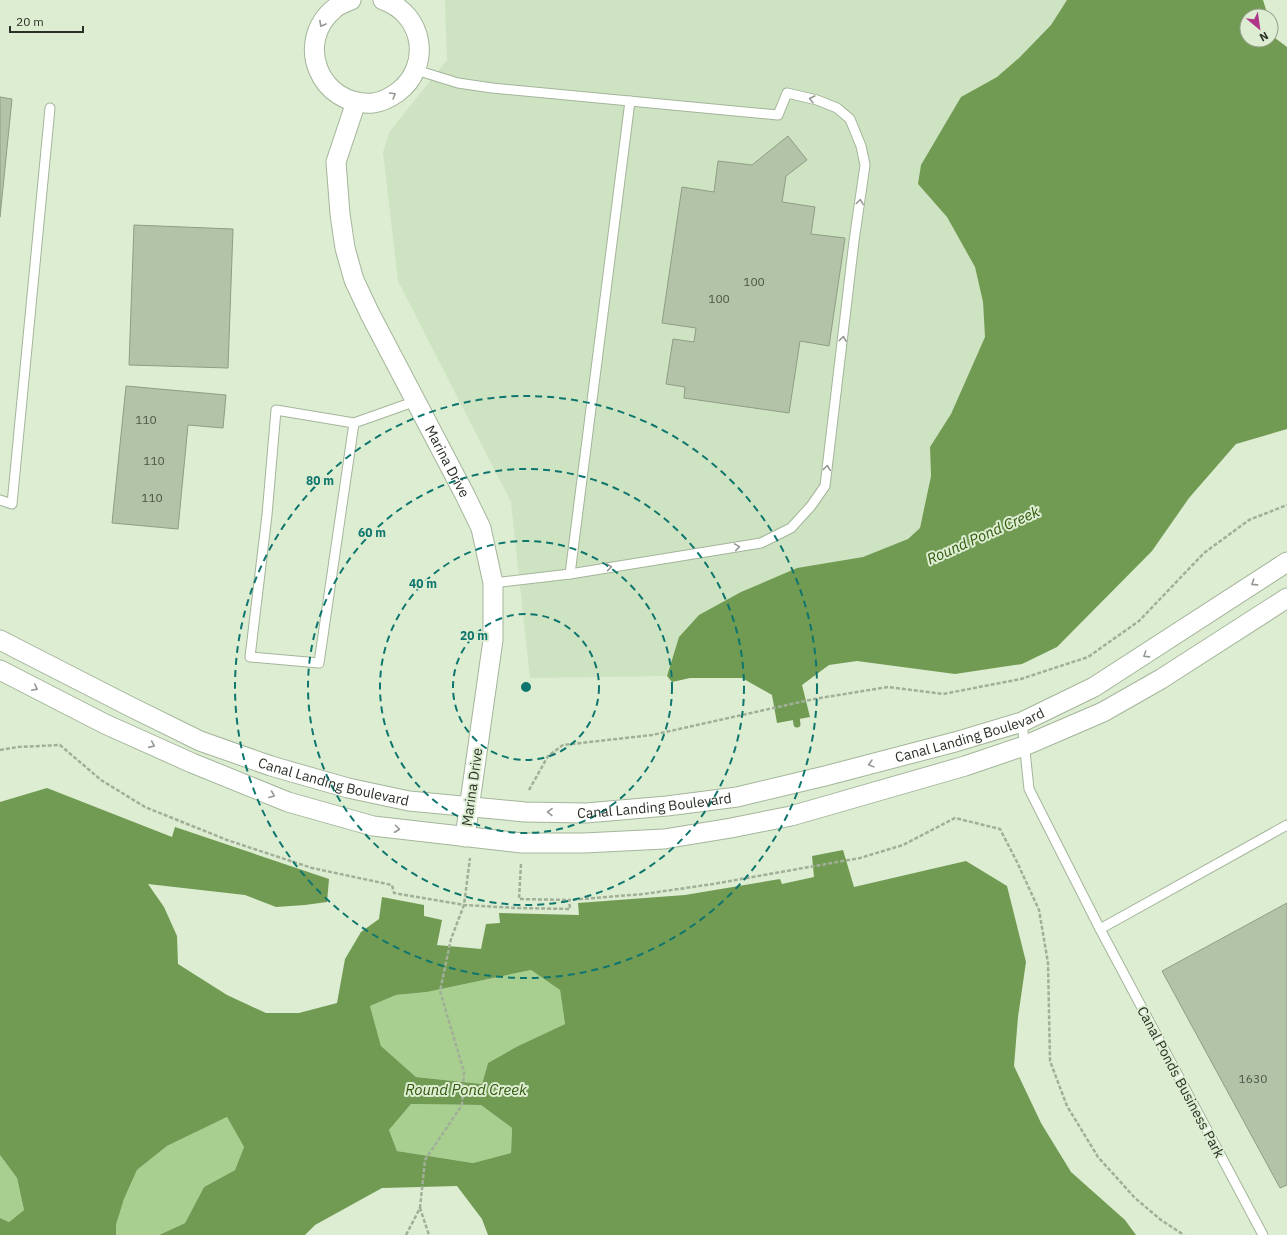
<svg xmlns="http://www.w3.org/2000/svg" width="1287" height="1235" font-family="'IBM Plex Sans',sans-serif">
<rect width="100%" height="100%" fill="#dcedd2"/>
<polygon fill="#cee3c1" points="445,0 1067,0 1051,25 1019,58 997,77 961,97 918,184 947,217 975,267 983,302 985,337 951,414 930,447 931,476 920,528 908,539 863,557 797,568 741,592 679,637 667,676 530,678 511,502 398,281 383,152 390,131 447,60"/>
<g fill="#a9cf90">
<polygon points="531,970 560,990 565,1024 516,1047 488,1063 482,1084 416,1077 381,1046 370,1006 396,995 427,992"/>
<polygon points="411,1104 481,1105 512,1128 511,1153 473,1163 397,1151 389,1130"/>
<polygon points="227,1117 244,1147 235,1170 204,1187 185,1223 159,1235 116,1235 116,1225 124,1199 137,1170 167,1146"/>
<polygon points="0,1155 17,1178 24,1210 9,1222 0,1218"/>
</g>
<g fill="#719a53" fill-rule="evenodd">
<polygon points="1067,0 1263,0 1268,16 1247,16 1247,40 1271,40 1271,26 1275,38 1287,47 1287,429 1236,444 1189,498 1152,551 1057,647 1022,664 955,674 857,661 829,665 802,685 810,717 777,723 772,695 742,678 690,678 672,682 667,676 679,637 699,615 741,592 797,568 863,557 908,539 920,528 931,476 930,447 951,414 985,337 983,302 975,267 947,217 918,184 921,165 961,97 997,77 1019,58 1051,25"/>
<path d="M47,788L172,837L175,827L329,879L327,902L305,905L276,907L245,895L148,884L164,907L177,936L178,964L227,995L266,1013H299L337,1003L345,959L361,932L379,919L382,897L424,905V916L442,920L437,945L481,949L486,924L500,923L499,913L579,915L578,903L685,895L780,879L782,884L814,877L812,856L843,850L854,887L966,861L1007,886L1026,962L1018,1017L1014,1066L1041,1123L1071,1172L1125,1220L1136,1235H488L482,1219L457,1186L382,1188L315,1225L305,1235H159L185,1223L204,1187L235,1170L244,1147L227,1117L167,1146L137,1170L124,1199L116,1225V1235H0V1218L9,1222L24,1210L17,1178L0,1155V802ZM531,970L560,990L565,1024L516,1047L488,1063L482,1084L416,1077L381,1046L370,1006L396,995L427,992ZM411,1104L481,1105L512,1128L511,1153L473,1163L397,1151L389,1130Z"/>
</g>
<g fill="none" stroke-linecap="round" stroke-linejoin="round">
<polyline stroke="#719a53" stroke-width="7" points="795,711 797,724"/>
</g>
<g fill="#b3c3a8" stroke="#8e9d84">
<polygon points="0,97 12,99 0,217"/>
<polygon points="788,136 807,160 786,176 782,202 815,207 811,234 845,238 829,346 800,341 789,413 684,398 685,387 666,384 673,339 694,342 696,328 662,323 682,187 714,192 718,161 752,165"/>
<polygon points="134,225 233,229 228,368 129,365"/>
<polygon points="126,386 226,395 223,428 188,425 178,529 112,523"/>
<polygon points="1287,903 1287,1185 1280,1188 1162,971"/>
</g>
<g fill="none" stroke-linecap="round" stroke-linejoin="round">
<defs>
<g id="lane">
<polyline points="416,70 458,83 492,88 778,115 787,93 817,100 837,108 850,119 861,146 865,165 854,241 825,486 811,506 791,528 761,543 570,574"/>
<polyline points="354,423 319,663 250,657 267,515 276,410 354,423 416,401"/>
<polyline points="0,500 12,504 50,108"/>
<polyline points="493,583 570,574 630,101"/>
<polyline points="1022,722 1029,789 1100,929 1263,1235"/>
<polyline points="1100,929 1287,825"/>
</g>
<g id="street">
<path d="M351,0C346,2 339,5 335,8C293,42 320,107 373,103C382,102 391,97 398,92C432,66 424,14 383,0"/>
<path id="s1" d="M356,102L336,162L340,214L345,248L354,280L370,314L465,495L481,528L493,583V640L465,837"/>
<path id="s2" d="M0,640L129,706L200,741L271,766L348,788L409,801L525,812L586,813L667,806L737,797L825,776L955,742L1022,722L1094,687L1287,562"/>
<polyline points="0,670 105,724 192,763 288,802 373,826 522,843 584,843 664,839 731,828 791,816 965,766 1024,746 1103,712 1161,679 1287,598"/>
</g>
</defs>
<use href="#lane" stroke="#a4b59a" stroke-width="11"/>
<use href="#street" stroke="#a4b59a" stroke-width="21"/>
<g stroke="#a1af99" stroke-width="2.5" stroke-dasharray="4 2" stroke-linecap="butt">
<polyline points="0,750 18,747 60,745 101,780 145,807 227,840 312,868 392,885 394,893 464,905 517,908 570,909 569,900 644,894 713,884 860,858 903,845 955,818 1000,829 1017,862 1039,910 1048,963 1050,1061 1067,1106 1098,1157 1135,1198 1161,1220 1184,1235"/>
<polyline points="529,790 548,756 563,745 652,735 814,699 888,687 943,694 1021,679 1088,657 1139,621 1204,553 1249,520 1287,505"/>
<polyline points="521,864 519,899 569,900"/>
<polyline points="420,1208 425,1160 462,1105 464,1072 440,991 451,939 464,905 470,858"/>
<polyline points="406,1235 420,1208 429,1235"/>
</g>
<use href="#lane" stroke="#fff" stroke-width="9"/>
<use href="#street" stroke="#fff" stroke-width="19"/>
</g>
<defs><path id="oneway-chevron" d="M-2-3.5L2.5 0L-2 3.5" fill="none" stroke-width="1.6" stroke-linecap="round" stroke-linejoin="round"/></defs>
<g stroke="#949892">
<use href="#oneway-chevron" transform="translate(322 24) rotate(119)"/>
<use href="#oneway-chevron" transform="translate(393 95) rotate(-31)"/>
<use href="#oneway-chevron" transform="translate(812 99) rotate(-166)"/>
<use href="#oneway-chevron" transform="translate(860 202) rotate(-82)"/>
<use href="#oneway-chevron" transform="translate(843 339) rotate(-83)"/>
<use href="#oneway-chevron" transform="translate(827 468) rotate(-83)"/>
<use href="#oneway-chevron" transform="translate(737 547) rotate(-9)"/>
<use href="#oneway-chevron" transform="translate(609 567) rotate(-9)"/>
<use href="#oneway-chevron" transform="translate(1254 583) rotate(147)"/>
<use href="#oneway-chevron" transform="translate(1146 655) rotate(148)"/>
<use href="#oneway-chevron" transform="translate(35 688) rotate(27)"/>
<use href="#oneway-chevron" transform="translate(152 745) rotate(24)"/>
<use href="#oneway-chevron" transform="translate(871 764) rotate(165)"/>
<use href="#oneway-chevron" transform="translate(272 795) rotate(22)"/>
<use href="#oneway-chevron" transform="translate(550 812) rotate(-179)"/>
<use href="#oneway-chevron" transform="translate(397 829) rotate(7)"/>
</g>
<g fill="none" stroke="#0f766e" stroke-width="2" stroke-dasharray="7 5">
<circle cx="526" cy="687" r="73"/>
<circle cx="526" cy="687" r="146"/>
<circle cx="526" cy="687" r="218"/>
<circle cx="526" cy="687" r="291"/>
</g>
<g text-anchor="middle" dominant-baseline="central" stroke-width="4" stroke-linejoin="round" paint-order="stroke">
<g font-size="12" fill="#4c5546">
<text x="754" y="281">100</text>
<text x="719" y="298">100</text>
<text x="146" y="419">110</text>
<text x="154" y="460">110</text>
<text x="152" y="497">110</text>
<text x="1253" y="1078">1630</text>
</g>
<g font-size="14" fill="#2a3026" stroke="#dcedd2">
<text stroke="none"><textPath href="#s1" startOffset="387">Marina Drive</textPath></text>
<text stroke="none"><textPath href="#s2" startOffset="1012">Canal Landing Boulevard</textPath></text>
<text stroke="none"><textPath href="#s2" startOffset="364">Canal Landing Boulevard</textPath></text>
<text transform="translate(472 787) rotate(-82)">Marina Drive</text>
<text stroke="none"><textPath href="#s2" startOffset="688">Canal Landing Boulevard</textPath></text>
<text transform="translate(1181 1082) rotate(62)">Canal Ponds Business Park</text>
</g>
<g font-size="15" font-style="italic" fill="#32580b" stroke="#dcedd2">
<text transform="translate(983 535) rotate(-24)">Round Pond Creek</text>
<text x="466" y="1089">Round Pond Creek</text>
</g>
</g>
<circle cx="526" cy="687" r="6" fill="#0f766e" stroke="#dcedd2" stroke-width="2"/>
<g font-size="12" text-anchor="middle" font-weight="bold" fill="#0f766e" stroke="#dcedd2" stroke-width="4" stroke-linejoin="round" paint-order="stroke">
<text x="320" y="485">80 m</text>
<text x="372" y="537">60 m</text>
<text x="423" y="588">40 m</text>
<text x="474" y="640">20 m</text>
</g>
<g transform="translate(1259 28) rotate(151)"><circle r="19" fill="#dcedd2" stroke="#95a18d"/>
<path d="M0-3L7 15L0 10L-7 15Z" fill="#b03689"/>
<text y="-6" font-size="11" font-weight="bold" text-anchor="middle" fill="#2a3026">N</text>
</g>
<path d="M10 26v6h73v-6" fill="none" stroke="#2a3026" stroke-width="2"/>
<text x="16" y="26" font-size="12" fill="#2a3026" stroke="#dcedd2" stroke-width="3" paint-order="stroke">20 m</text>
</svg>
